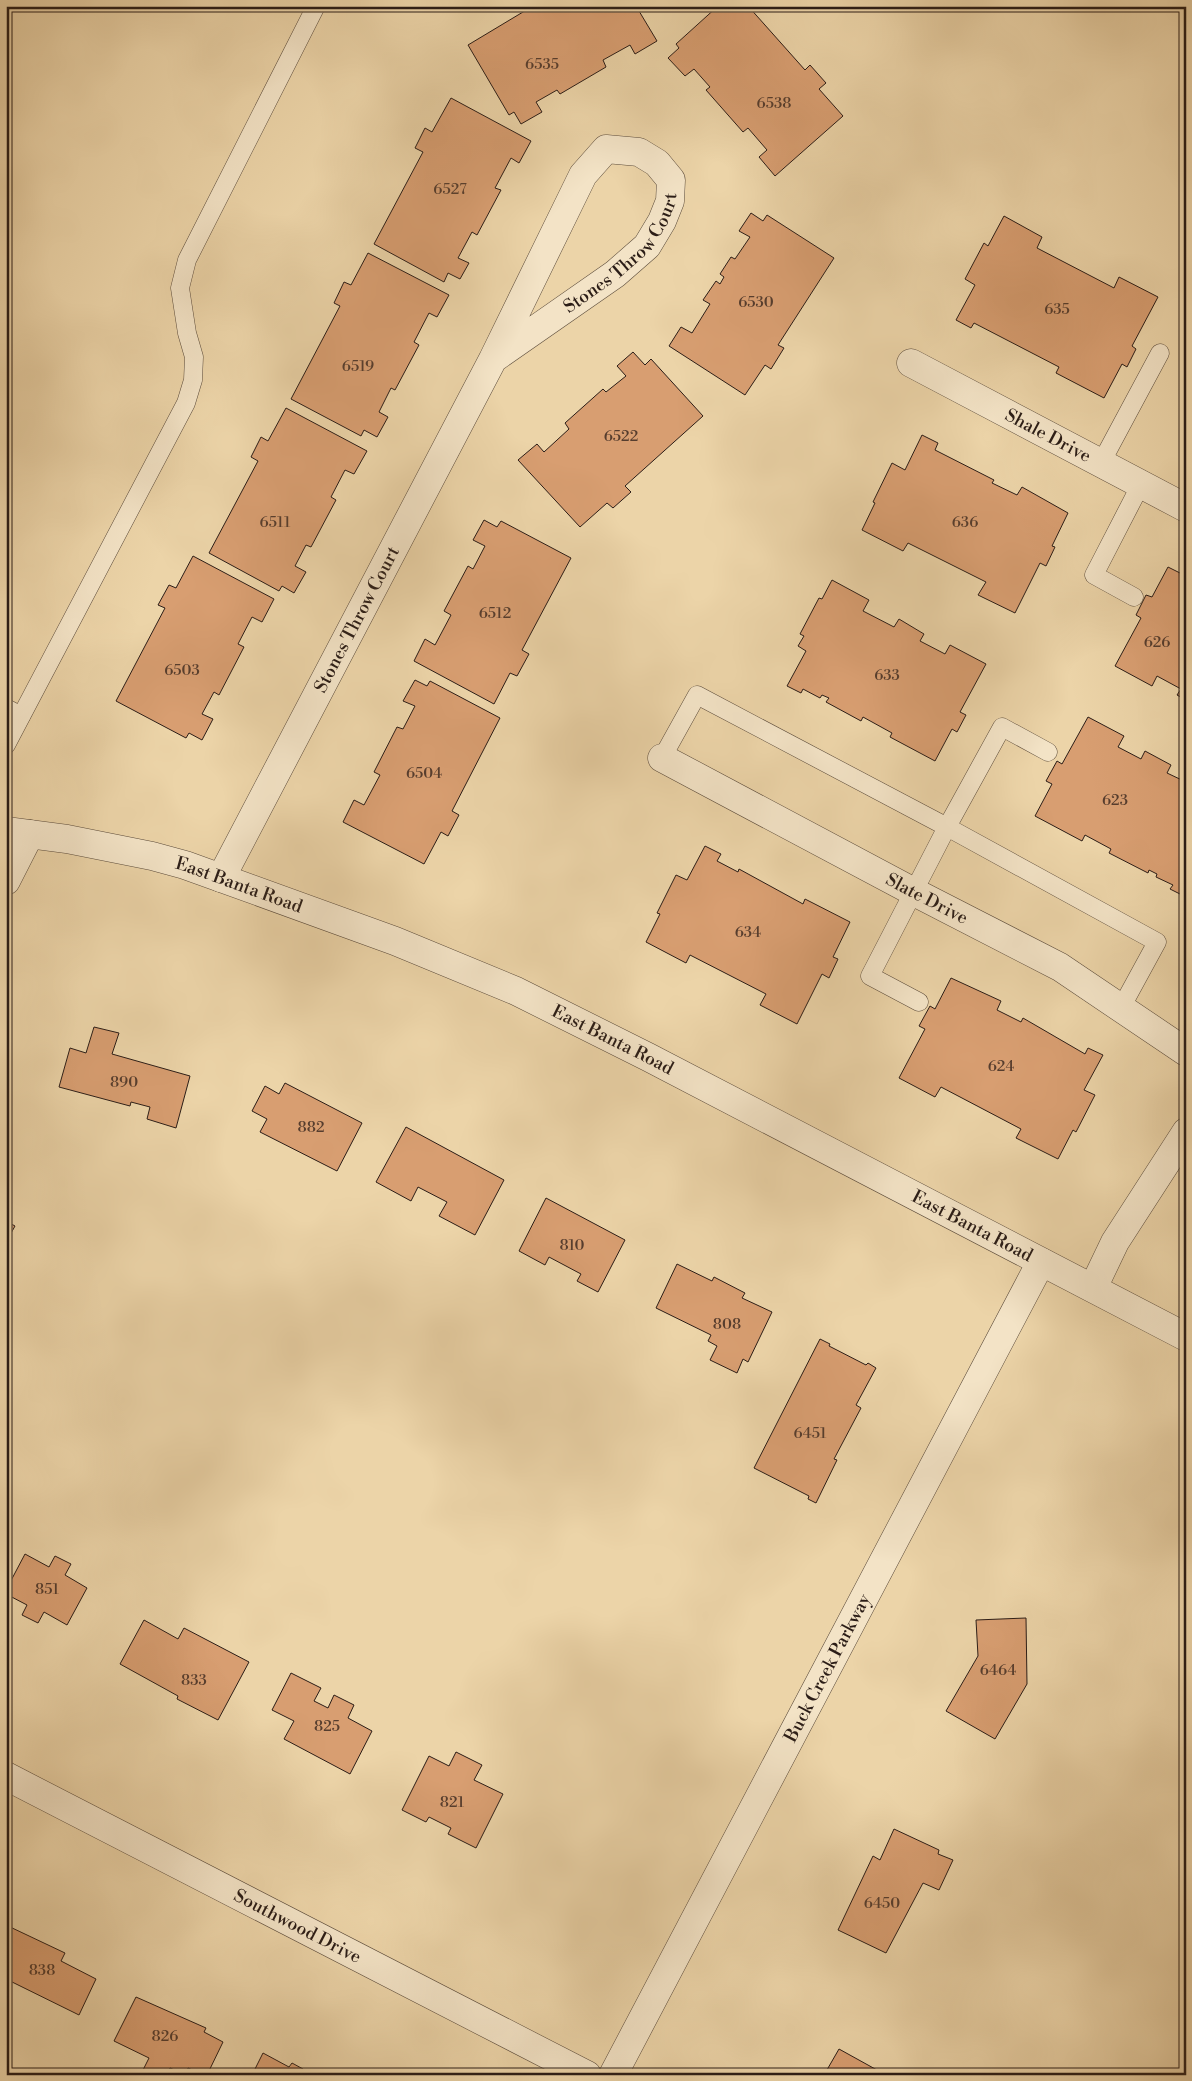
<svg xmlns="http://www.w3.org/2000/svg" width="1192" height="2081" font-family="'Libre Bodoni',serif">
<rect width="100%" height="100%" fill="#ecd4a8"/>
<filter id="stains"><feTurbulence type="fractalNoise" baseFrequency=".004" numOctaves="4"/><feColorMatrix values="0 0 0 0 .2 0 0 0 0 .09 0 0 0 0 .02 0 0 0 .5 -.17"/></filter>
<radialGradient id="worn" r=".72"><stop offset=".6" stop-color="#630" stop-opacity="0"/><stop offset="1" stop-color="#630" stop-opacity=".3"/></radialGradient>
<g fill="#d89e71" stroke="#2b1d17">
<polygon points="533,6 636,6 657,41 635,54 630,45 603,60 606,67 560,94 557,90 536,102 542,112 521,124 514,112 509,115 468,45"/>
<polygon points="718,6 748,6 805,70 810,65 826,83 819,89 843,116 775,176 759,157 767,150 748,128 743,132 706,90 710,87 694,69 685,76 668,58 679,48 676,44"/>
<polygon points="451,98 531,141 519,163 511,158 495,188 501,190 477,235 472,232 458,258 469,263 460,279 448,273 444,282 374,244 423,152 415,148 425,128 432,132"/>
<polygon points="751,213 763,221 767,215 834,258 778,345 784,348 771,369 765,365 745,395 669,346 681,327 692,333 710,304 703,300 716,281 720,284 724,277 720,274 731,257 735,259 750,237 739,231"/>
<polygon points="1004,216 1042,237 1037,248 1114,288 1119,277 1158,297 1132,346 1136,349 1127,367 1122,364 1104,398 1056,373 1059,367 974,323 971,328 956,320 975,285 965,279 984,243 988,246"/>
<polygon points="368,253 449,295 437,317 429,313 414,342 419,345 395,390 391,388 379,412 388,417 377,437 364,430 361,436 291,399 340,306 334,303 344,282 351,285"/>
<polygon points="633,352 645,365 651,359 703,416 625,486 631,492 613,508 607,503 580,527 518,460 537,444 544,452 569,429 565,423 603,389 606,392 626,376 617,366"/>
<polygon points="286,408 367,451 354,474 345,470 331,497 336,500 311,547 306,545 295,566 306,572 294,593 282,586 279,591 209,553 258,461 251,457 261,437 268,441"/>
<polygon points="922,435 938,443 935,450 994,480 992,483 1017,495 1022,487 1068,513 1052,546 1055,547 1046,566 1040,563 1015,613 978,595 986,582 908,543 903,551 862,530 875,503 873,502 892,463 905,470"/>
<polygon points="484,520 497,527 501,521 571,558 522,650 529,654 517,676 510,673 494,704 414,661 425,639 435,645 451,615 444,611 468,566 473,569 485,546 473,540"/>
<polygon points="193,556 274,599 262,622 252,617 238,644 244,647 219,695 214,692 202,714 213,719 202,740 189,733 186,738 116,701 165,608 158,605 169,585 176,588"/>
<polygon points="1168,567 1186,576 1186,700 1177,695 1181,689 1157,676 1152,686 1115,666 1141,618 1136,615 1146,595 1152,597"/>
<polygon points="832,580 869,600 863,611 894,627 899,619 924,634 920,641 945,654 950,645 986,664 960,712 966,715 957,732 952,729 935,761 890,737 892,733 863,717 861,721 826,702 829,698 822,695 820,698 803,689 801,693 787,686 806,651 798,646 804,636 800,634 819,598 822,599"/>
<polygon points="415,680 427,686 430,681 500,718 452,811 459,815 448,836 441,832 424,864 343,822 354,800 364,805 380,775 374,772 397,727 403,729 415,706 403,701"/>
<polygon points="1088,717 1124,736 1118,747 1141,759 1145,751 1171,765 1167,773 1186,782 1186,897 1170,889 1173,885 1156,877 1157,874 1149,870 1148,873 1109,853 1111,849 1085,835 1082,841 1035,816 1052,784 1046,781 1057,761 1062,764"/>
<polygon points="705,846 721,854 717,861 738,872 739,869 803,904 805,899 850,922 833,957 838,959 829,978 822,974 797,1024 760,1005 766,994 690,955 686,963 646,942 660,914 657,913 676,875 687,880"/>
<polygon points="951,978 1001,1001 997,1010 1021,1022 1023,1018 1085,1054 1088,1048 1103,1055 1084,1090 1095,1095 1076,1132 1073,1130 1058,1159 1016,1138 1021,1129 941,1087 935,1097 899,1078 925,1029 919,1026 930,1006 935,1009"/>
<polygon points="94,1027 119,1033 112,1054 190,1076 176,1128 147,1119 150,1107 131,1102 130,1106 59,1087 70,1048 86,1053"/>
<polygon points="285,1083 362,1123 337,1171 260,1132 267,1119 252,1111 265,1086 279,1094"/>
<polygon points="406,1127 504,1180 475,1235 439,1216 447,1202 418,1187 411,1201 376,1182"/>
<polygon points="546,1198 625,1240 598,1292 577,1281 581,1274 549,1257 545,1265 519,1251"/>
<polygon points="6,1221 15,1226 6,1242"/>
<polygon points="677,1264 712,1281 714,1277 745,1293 742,1298 772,1312 748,1362 743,1359 737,1373 710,1360 717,1346 708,1341 711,1335 656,1308"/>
<polygon points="820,1339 830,1344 829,1346 866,1365 868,1363 876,1368 856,1405 861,1408 834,1459 837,1460 816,1503 808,1499 809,1496 754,1468"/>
<polygon points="25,1554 49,1567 55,1556 71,1564 65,1575 87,1588 67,1625 44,1612 38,1623 22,1615 27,1605 6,1594 6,1590"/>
<polygon points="1026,1618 1027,1684 995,1739 946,1711 978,1656 976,1620"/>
<polygon points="144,1620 178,1639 184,1628 249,1662 218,1720 177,1699 178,1696 120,1664"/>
<polygon points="291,1673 321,1688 314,1701 328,1708 334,1695 354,1705 348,1718 372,1731 350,1774 284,1739 294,1721 272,1710"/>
<polygon points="456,1752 482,1765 474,1780 503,1794 476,1848 448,1834 451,1828 429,1817 426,1822 402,1810 429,1756 449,1766"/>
<polygon points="894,1829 939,1850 938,1854 953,1860 939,1890 923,1883 886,1953 838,1930 873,1856 880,1860"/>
<polygon points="8,1926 65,1953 61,1961 96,1979 79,2015 6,1979 6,1929"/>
<polygon points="136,1997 206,2028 204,2032 223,2042 207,2075 203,2075 188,2068 185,2075 170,2068 167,2075 141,2074 149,2058 114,2041"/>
<polygon points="839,2049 886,2075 824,2075"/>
<polygon points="263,2053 289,2067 292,2063 303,2069 301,2073 305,2075 252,2075"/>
</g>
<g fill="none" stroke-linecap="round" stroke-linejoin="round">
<defs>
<g id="service">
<polyline points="1101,463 1160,353"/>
<polyline points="1134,597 1094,575 1141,484"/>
<polyline points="6,708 21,716"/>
<polyline points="6,745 186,403 193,380 194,357 187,333 180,288 187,260 316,6"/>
<polyline points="662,758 697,695 947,827 1002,727 1048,752"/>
<polyline points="919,1002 870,976 947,827 1157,942 1121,1008"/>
</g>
<g id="minor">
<path id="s1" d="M911,363L1186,508"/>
<path id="s2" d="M662,758L914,892L1060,967L1186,1052"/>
<path id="s3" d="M221,878L493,359L615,274L647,246L662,221L670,201L671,180L657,163L639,152L606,149L583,175L493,359"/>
<polyline points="6,881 30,834"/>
<polyline points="1093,1288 1115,1242 1186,1132"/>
<path id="s4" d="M6,1776L587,2075"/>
<path id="s5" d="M613,2075L1041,1262"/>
</g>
<g id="tertiary">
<path id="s6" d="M6,831L67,839L152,856L185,865L395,941L516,991L648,1057L1186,1337"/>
</g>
</defs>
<use href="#service" stroke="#5b4b3b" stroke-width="19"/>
<use href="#minor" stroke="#5b4b3b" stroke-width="29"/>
<use href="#tertiary" stroke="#5b4b3b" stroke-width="29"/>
<use href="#service" stroke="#f3e3c6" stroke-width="18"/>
<use href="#minor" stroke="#f3e3c6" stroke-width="28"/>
<use href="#tertiary" stroke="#f3e3c6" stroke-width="28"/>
</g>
<g text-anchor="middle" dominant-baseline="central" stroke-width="5" stroke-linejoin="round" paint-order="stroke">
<g font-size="15" fill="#563d2e">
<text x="542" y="64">6535</text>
<text x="774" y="103">6538</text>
<text x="450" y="189">6527</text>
<text x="756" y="302">6530</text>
<text x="1057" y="309">635</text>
<text x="358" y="366">6519</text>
<text x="621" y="436">6522</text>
<text x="275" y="522">6511</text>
<text x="965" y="522">636</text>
<text x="495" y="613">6512</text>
<text x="1157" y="642">626</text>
<text x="182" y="670">6503</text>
<text x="887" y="675">633</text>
<text x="424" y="773">6504</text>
<text x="1115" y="800">623</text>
<text x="748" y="932">634</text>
<text x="1001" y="1066">624</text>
<text x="124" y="1082">890</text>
<text x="311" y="1127">882</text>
<text x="572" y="1245">810</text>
<text x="727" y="1324">808</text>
<text x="810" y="1433">6451</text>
<text x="47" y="1589">851</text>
<text x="998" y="1670">6464</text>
<text x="194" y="1680">833</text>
<text x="327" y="1726">825</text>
<text x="452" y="1802">821</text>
<text x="882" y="1903">6450</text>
<text x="42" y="1970">838</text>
<text x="165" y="2036">826</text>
</g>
<g font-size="18" fill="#2b1d17" stroke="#f3e3c6">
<text stroke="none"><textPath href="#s3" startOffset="755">Stones Throw Court</textPath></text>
<text stroke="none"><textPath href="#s1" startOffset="155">Shale Drive</textPath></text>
<text stroke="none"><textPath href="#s3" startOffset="292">Stones Throw Court</textPath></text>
<text stroke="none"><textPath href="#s6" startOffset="240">East Banta Road</textPath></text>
<text stroke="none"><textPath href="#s2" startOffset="300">Slate Drive</textPath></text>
<text stroke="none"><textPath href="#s6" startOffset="645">East Banta Road</textPath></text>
<text stroke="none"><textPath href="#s6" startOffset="1050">East Banta Road</textPath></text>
<text stroke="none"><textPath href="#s5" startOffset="460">Buck Creek Parkway</textPath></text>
<text stroke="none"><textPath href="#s4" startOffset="328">Southwood Drive</textPath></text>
</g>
</g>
<rect width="1192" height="2081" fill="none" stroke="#ecd4a8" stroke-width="25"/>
<rect x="8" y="8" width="1177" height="2066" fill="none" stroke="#2b1d17" stroke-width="2.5"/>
<rect x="12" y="12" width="1167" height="2056" fill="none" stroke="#2b1d17"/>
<rect width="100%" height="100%" filter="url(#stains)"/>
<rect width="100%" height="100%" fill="url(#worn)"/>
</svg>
